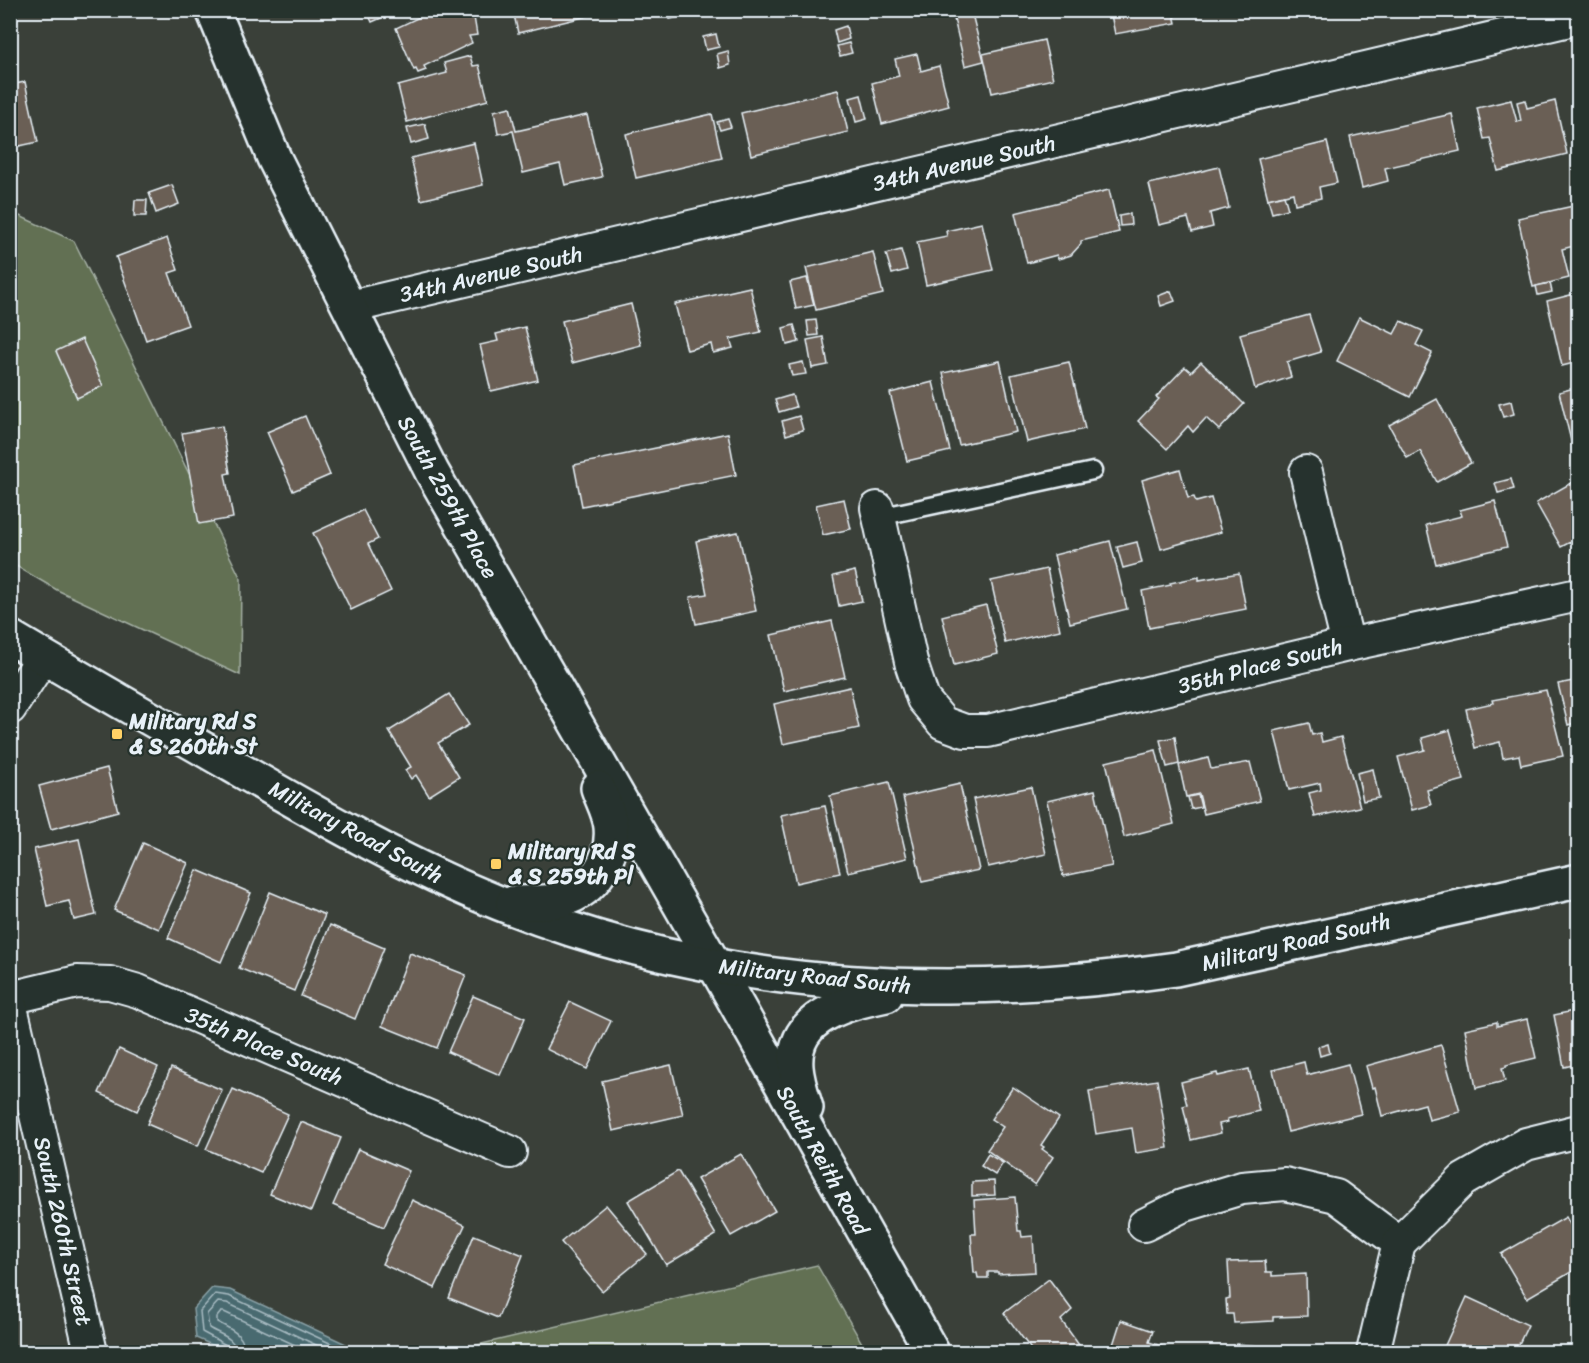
<svg xmlns="http://www.w3.org/2000/svg" width="1589" height="1363" font-family="Sriracha,sans-serif">
<rect width="100%" height="100%" fill="#3a4039"/>
<filter id="ink" filterUnits="userSpaceOnUse"><feTurbulence type="fractalNoise" baseFrequency=".0167" numOctaves="2"/><feDisplacementMap in="SourceGraphic" scale="12" xChannelSelector="R" yChannelSelector="G"/><feConvolveMatrix kernelMatrix="1 2 1 2 8 2 1 2 1" color-interpolation-filters="sRGB"/></filter>
<g filter="url(#ink)">
<g fill="#627052" stroke="#a5b0a5" stroke-width="1.5">
<polygon points="11,212 74,241 241,579 240,675 57,590 11,563"/>
<polygon points="817,1265 867,1352 464,1352 465,1348"/>
</g>
<polygon fill="#496a70" stroke="#89a0a6" stroke-width="1.5" points="212,1288 230,1290 363,1352 228,1352 196,1338 193,1309"/>
<g fill="none" stroke-linecap="round" stroke-linejoin="round">
<g stroke="#a8bbc2" stroke-width="1.5">
<polyline points="229,1352 226,1345 202,1332 200,1311 215,1294 229,1296 349,1352"/>
<path d="M236,1352C235,1337 220,1335 209,1328L207,1314L218,1302L227,1303L331,1352"/>
<path d="M245,1352C244,1334 232,1330 217,1322V1317L221,1312H224L310,1352"/>
</g>
</g>
<g fill="#6a5f54" stroke="#e8f1f8" stroke-width="1.5">
<polygon points="378,10 381,18 372,22 367,11"/>
<polygon points="424,10 457,10 459,13 473,11 477,35 469,36 472,43 424,66 426,70 418,73 416,69 414,70 396,28 426,14"/>
<polygon points="513,10 587,10 588,16 518,33"/>
<polygon points="668,10 707,10 707,11 670,19"/>
<polygon points="952,10 971,10 984,61 965,66"/>
<polygon points="1110,10 1173,10 1176,23 1115,34"/>
<polygon points="846,26 849,39 837,43 834,30"/>
<polygon points="716,34 719,47 706,50 703,37"/>
<polygon points="1044,40 1053,79 992,93 983,54"/>
<polygon points="849,43 852,53 840,56 837,46"/>
<polygon points="728,51 730,65 720,68 717,54"/>
<polygon points="917,54 921,71 939,66 949,106 882,124 872,83 899,76 895,59"/>
<polygon points="470,56 473,66 479,65 488,100 407,122 398,86 447,73 444,63"/>
<polygon points="25,82 38,142 10,148 10,85"/>
<polygon points="838,90 848,132 751,155 741,113"/>
<polygon points="861,95 867,119 856,122 850,98"/>
<polygon points="1511,100 1517,122 1521,121 1517,102 1525,100 1527,108 1555,101 1567,154 1498,171 1490,138 1484,139 1477,108"/>
<polygon points="510,107 516,131 587,115 602,177 565,185 560,164 523,173 513,131 498,134 494,111"/>
<polygon points="712,114 722,158 636,178 626,134"/>
<polygon points="1452,114 1460,151 1385,168 1388,181 1362,188 1350,137"/>
<polygon points="728,119 731,127 720,130 717,122"/>
<polygon points="425,124 429,139 411,144 407,128"/>
<polygon points="1327,142 1337,183 1319,187 1321,198 1295,204 1293,193 1268,199 1258,159"/>
<polygon points="474,143 483,185 421,200 411,158"/>
<polygon points="1219,167 1229,208 1210,213 1213,227 1192,232 1188,218 1159,225 1149,184"/>
<polygon points="172,185 179,204 156,213 149,193"/>
<polygon points="1109,190 1119,232 1081,241 1081,244 1071,255 1058,259 1057,255 1027,263 1015,213"/>
<polygon points="1284,195 1288,209 1272,213 1268,199"/>
<polygon points="135,200 147,200 146,216 134,216"/>
<polygon points="1578,205 1578,245 1562,249 1569,278 1533,287 1518,218"/>
<polygon points="1130,214 1131,225 1120,226 1119,216"/>
<polygon points="982,223 993,270 926,285 917,242 947,236 946,231"/>
<polygon points="167,238 178,270 169,273 188,325 146,340 116,257"/>
<polygon points="901,250 907,270 892,274 886,254"/>
<polygon points="873,252 883,294 816,310 806,268"/>
<polygon points="807,278 814,305 796,309 790,282"/>
<polygon points="1550,283 1552,292 1538,295 1536,286"/>
<polygon points="750,287 761,332 730,339 733,348 713,353 711,344 687,350 675,304"/>
<polygon points="1171,291 1175,301 1161,306 1158,296"/>
<polygon points="1578,293 1578,362 1562,366 1547,301"/>
<polygon points="631,304 641,345 572,363 562,321"/>
<polygon points="1309,315 1321,352 1287,362 1291,377 1255,389 1240,334"/>
<polygon points="1359,317 1394,334 1401,321 1423,331 1416,345 1432,353 1410,397 1337,361"/>
<polygon points="816,320 818,335 809,336 807,321"/>
<polygon points="794,325 799,342 787,345 783,328"/>
<polygon points="525,327 538,380 491,391 480,345 498,341 496,334"/>
<polygon points="823,337 828,365 812,368 807,340"/>
<polygon points="82,339 103,386 77,398 56,351"/>
<polygon points="1000,361 1016,432 959,445 943,373"/>
<polygon points="803,362 806,374 792,376 789,365"/>
<polygon points="1069,362 1085,429 1027,442 1011,375"/>
<polygon points="1201,362 1244,404 1219,430 1206,418 1193,432 1188,426 1167,449 1138,421 1159,399 1156,397 1185,367 1191,372"/>
<polygon points="933,382 950,451 907,461 890,393"/>
<polygon points="1578,387 1578,456 1575,457 1559,392"/>
<polygon points="792,395 796,407 779,412 775,400"/>
<polygon points="1437,399 1471,463 1437,482 1420,451 1407,458 1389,425"/>
<polygon points="1511,401 1514,414 1503,417 1499,404"/>
<polygon points="305,416 330,475 293,491 267,432"/>
<polygon points="799,416 803,430 786,435 782,421"/>
<polygon points="222,426 230,473 225,474 233,518 199,524 182,433"/>
<polygon points="728,433 736,475 582,506 574,465"/>
<polygon points="1180,469 1188,498 1194,497 1196,502 1211,498 1221,532 1161,549 1142,480"/>
<polygon points="1511,479 1514,489 1498,493 1495,483"/>
<polygon points="1578,479 1578,538 1561,547 1536,503"/>
<polygon points="844,499 851,529 823,535 816,505"/>
<polygon points="1495,501 1507,547 1436,564 1426,525 1462,516 1460,510"/>
<polygon points="363,510 378,539 368,544 391,591 351,610 313,533"/>
<polygon points="738,532 756,611 696,624 690,597 707,594 696,541"/>
<polygon points="1110,541 1127,609 1070,623 1054,555"/>
<polygon points="1137,542 1142,563 1123,568 1117,547"/>
<polygon points="1047,569 1060,630 1005,643 991,581"/>
<polygon points="855,571 862,601 839,606 833,576"/>
<polygon points="1239,573 1246,609 1149,628 1142,591 1171,585 1170,583 1199,577 1199,580"/>
<polygon points="986,605 998,654 954,665 942,616"/>
<polygon points="832,621 845,677 784,691 771,635"/>
<polygon points="1578,680 1578,722 1568,725 1558,684"/>
<polygon points="850,687 859,728 783,744 774,704"/>
<polygon points="1546,690 1563,756 1521,765 1519,755 1503,758 1500,742 1475,748 1466,709 1493,703 1492,700"/>
<polygon points="449,694 469,725 438,743 459,777 429,796 416,775 411,779 405,770 411,767 389,731"/>
<polygon points="1309,723 1312,735 1320,733 1322,742 1341,737 1360,807 1315,817 1309,793 1321,790 1320,783 1289,790 1274,731"/>
<polygon points="1450,730 1464,780 1427,790 1431,805 1412,810 1398,757 1425,750 1422,738"/>
<polygon points="1175,737 1179,764 1167,767 1160,740"/>
<polygon points="1156,750 1174,824 1124,837 1106,762"/>
<polygon points="1208,758 1211,769 1250,762 1260,801 1204,814 1199,794 1186,797 1179,765"/>
<polygon points="107,768 118,811 51,829 39,786"/>
<polygon points="1373,769 1379,798 1363,801 1357,773"/>
<polygon points="889,782 907,858 848,872 830,796"/>
<polygon points="960,784 979,870 922,882 903,797"/>
<polygon points="1031,787 1046,854 988,867 973,799"/>
<polygon points="1095,790 1112,866 1063,876 1047,801"/>
<polygon points="1198,795 1201,807 1191,809 1188,797"/>
<polygon points="825,806 840,873 796,883 781,815"/>
<polygon points="79,839 96,915 74,920 69,901 47,906 34,849"/>
<polygon points="143,843 188,863 159,929 114,910"/>
<polygon points="197,870 251,893 221,962 168,938"/>
<polygon points="270,892 325,915 294,991 239,968"/>
<polygon points="330,925 384,948 355,1019 301,996"/>
<polygon points="410,953 466,975 437,1048 382,1026"/>
<polygon points="473,996 525,1018 500,1075 448,1052"/>
<polygon points="570,1002 611,1021 587,1069 546,1049"/>
<polygon points="1578,1010 1578,1064 1564,1067 1554,1015"/>
<polygon points="1527,1019 1536,1058 1506,1065 1506,1067 1502,1068 1505,1081 1476,1088 1465,1029 1497,1022 1497,1026"/>
<polygon points="1328,1044 1330,1053 1320,1056 1318,1047"/>
<polygon points="1441,1045 1460,1112 1429,1120 1425,1104 1382,1116 1375,1087 1372,1088 1366,1066"/>
<polygon points="119,1049 158,1067 137,1111 99,1093"/>
<polygon points="1304,1062 1307,1075 1348,1064 1361,1114 1288,1132 1273,1070"/>
<polygon points="671,1065 683,1115 613,1131 602,1081"/>
<polygon points="171,1068 222,1090 198,1146 147,1124"/>
<polygon points="1249,1069 1259,1111 1227,1119 1228,1122 1219,1124 1221,1133 1191,1140 1183,1106 1187,1105 1181,1082 1217,1073 1218,1076"/>
<polygon points="1157,1080 1168,1148 1136,1153 1132,1128 1096,1134 1089,1091"/>
<polygon points="1013,1087 1059,1118 1041,1145 1044,1147 1042,1149 1053,1157 1035,1185 987,1150 1003,1127 991,1119"/>
<polygon points="233,1089 288,1114 261,1173 206,1149"/>
<polygon points="301,1122 341,1138 311,1211 270,1194"/>
<polygon points="358,1149 409,1171 384,1227 333,1205"/>
<polygon points="741,1154 775,1211 731,1236 697,1179"/>
<polygon points="988,1154 1003,1163 995,1175 981,1166"/>
<polygon points="678,1171 716,1235 666,1265 628,1201"/>
<polygon points="994,1181 995,1195 972,1196 972,1182"/>
<polygon points="1015,1197 1018,1231 1021,1231 1022,1237 1033,1236 1035,1272 998,1274 998,1272 988,1272 988,1278 978,1278 977,1273 974,1273 971,1234 976,1234 974,1200"/>
<polygon points="412,1200 465,1225 435,1288 382,1264"/>
<polygon points="606,1205 647,1254 602,1291 561,1242"/>
<polygon points="1566,1217 1578,1239 1578,1268 1527,1298 1501,1254"/>
<polygon points="474,1235 523,1255 498,1318 449,1298"/>
<polygon points="1265,1261 1266,1272 1272,1272 1272,1276 1306,1274 1307,1316 1273,1317 1273,1321 1234,1323 1233,1314 1227,1314 1226,1299 1230,1298 1228,1262"/>
<polygon points="1049,1279 1072,1310 1061,1320 1079,1345 1069,1352 1033,1352 1004,1313"/>
<polygon points="1467,1297 1528,1325 1515,1352 1442,1352"/>
<polygon points="1121,1320 1153,1331 1149,1342 1179,1352 1115,1352 1111,1351"/>
<polygon points="1236,1344 1259,1346 1258,1352 1235,1352"/>
</g>
<g fill="none" stroke-linecap="round" stroke-linejoin="round">
<defs>
<polyline id="service" points="879,517 1093,471"/>
<g id="minor">
<polyline points="350,307 1578,18"/>
<polyline points="1306,472 1348,645"/>
<polyline points="877,508 912,666 923,699 943,723 965,731 988,731 1348,645 1578,595"/>
<polyline points="10,708 43,657"/>
<polyline points="10,998 77,982 110,983 138,991 510,1152"/>
<polyline points="10,1003 91,1352"/>
<polyline points="1144,1225 1182,1206 1242,1188 1285,1184 1336,1196 1399,1243"/>
<polyline points="1399,1243 1463,1180 1526,1144 1578,1131"/>
<polyline points="1373,1352 1399,1243"/>
</g>
<g id="secondary">
<polyline points="213,10 274,158 432,472 715,966 932,1352"/>
<path d="M10,637C84,681 158,723 233,766C320,816 406,866 499,903C716,991 947,1002 1176,969L1578,881"/>
<path d="M513,903C529,902 549,904 564,899C594,890 614,858 611,827C610,814 602,800 598,788"/>
<path d="M806,1108C802,1095 797,1081 796,1067C792,1015 847,1003 886,995"/>
</g>
</defs>
<use href="#service" stroke="#e8f1f8" stroke-width="21"/>
<use href="#minor" stroke="#e8f1f8" stroke-width="36"/>
<use href="#secondary" stroke="#e8f1f8" stroke-width="38"/>
<use href="#service" stroke="#26332d" stroke-width="16"/>
<use href="#minor" stroke="#26332d" stroke-width="32"/>
<use href="#secondary" stroke="#26332d" stroke-width="33"/>
</g>
</g>
<g fill="#ffd166" stroke="#26332d" stroke-width="2">
<rect x="111" y="728" width="12" height="12" rx="3"/>
<rect x="490" y="858" width="12" height="12" rx="3"/>
</g>
<g text-anchor="middle" dominant-baseline="central" stroke-width="4.5" stroke-linejoin="round" paint-order="stroke">
<g font-size="22" fill="#e8f1f8" stroke="#26332d">
<text transform="translate(964 163) rotate(-13)">34th Avenue South</text>
<text transform="translate(491 274) rotate(-13)">34th Avenue South</text>
<text transform="translate(448 497) rotate(61)">South 259th Place</text>
<text transform="translate(1260 666) rotate(-14)">35th Place South</text>
<text transform="translate(356 832) rotate(28)">Military Road South</text>
<text transform="translate(1296 942) rotate(-13)">Military Road South</text>
<text transform="translate(815 976) rotate(6)">Military Road South</text>
<text transform="translate(264 1046) rotate(23)">35th Place South</text>
<text transform="translate(823 1160) rotate(61)">South Reith Road</text>
<text transform="translate(63 1231) rotate(77)">South 260th Street</text>
</g>
<g font-size="22" font-weight="bold" fill="#e8f1f8" stroke="#26332d" text-anchor="start">
<text x="129" y="721">Military Rd S<tspan x="129" dy="25">&amp; S 260th St</tspan></text>
<text x="508" y="851">Military Rd S<tspan x="508" dy="25">&amp; S 259th Pl</tspan></text>
</g>
</g>
<rect width="1589" height="1363" fill="none" stroke="#26332d" stroke-width="36"/>
<rect x="18" y="18" width="1553" height="1327" fill="none" stroke="#e8f1f8" stroke-width="2" filter="url(#ink)"/>
</svg>
